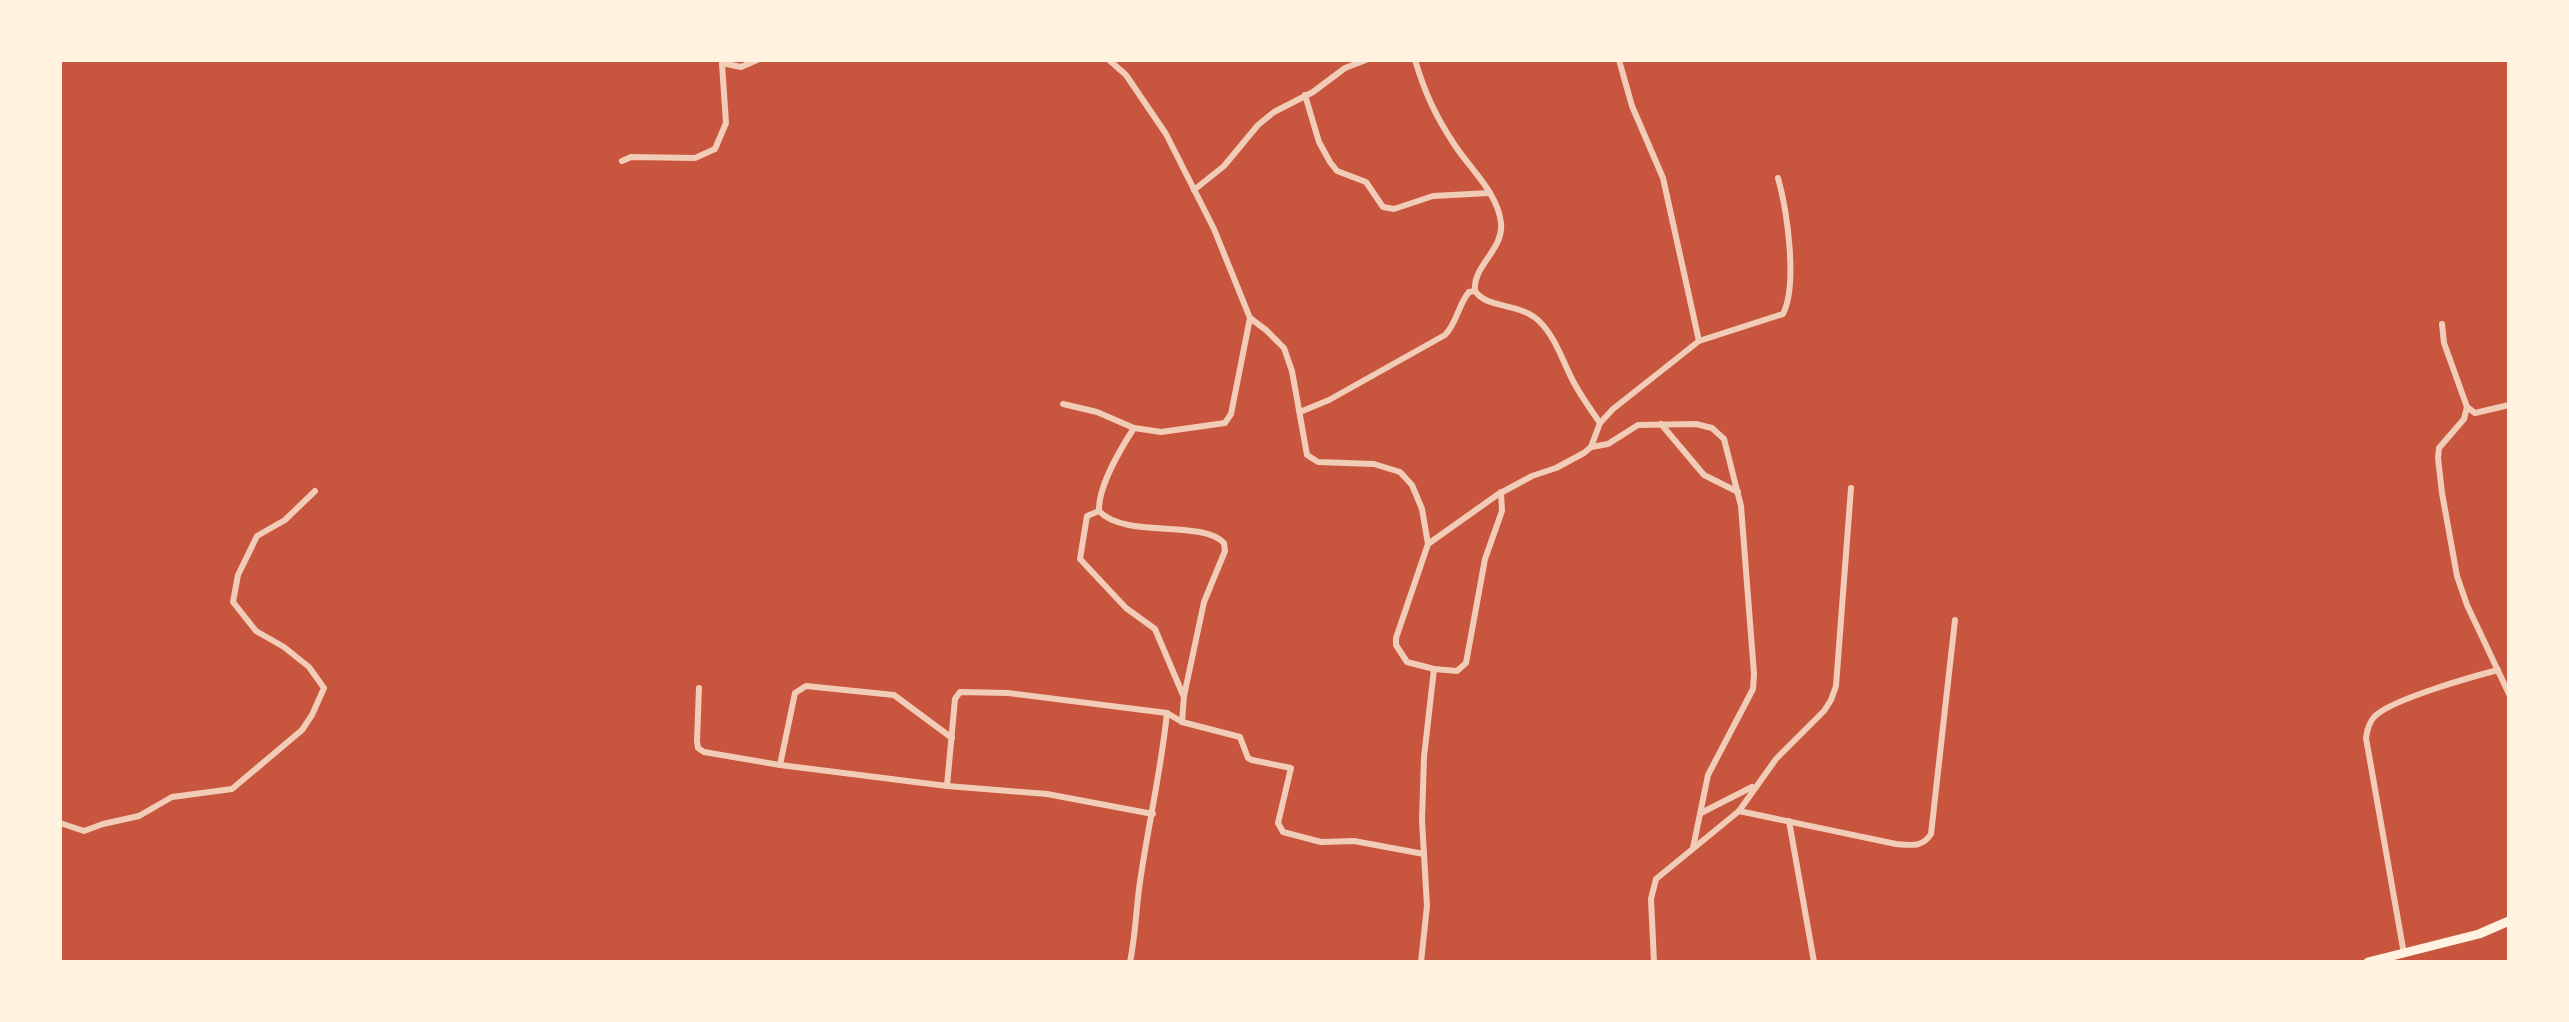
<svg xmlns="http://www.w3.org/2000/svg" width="2569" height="1022" font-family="'Public Sans',sans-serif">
<rect width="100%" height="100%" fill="#c8553d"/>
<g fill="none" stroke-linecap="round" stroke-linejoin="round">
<g stroke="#f1ccb7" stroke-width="6">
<polyline points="1109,60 1126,75 1166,134 1214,229 1250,318 1266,330 1284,348 1292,371 1307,455 1318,462 1374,464 1400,472 1412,485 1422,509 1428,544 1396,638 1396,645 1407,662 1434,669 1424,757 1422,820 1427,906 1421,962"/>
<path d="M1415,60C1425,93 1435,115 1454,144C1470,169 1498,193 1501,223C1504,250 1472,266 1475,291C1488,310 1521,302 1540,322C1556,338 1563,362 1573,381C1581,396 1591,410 1600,423"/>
<polyline points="1619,60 1632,106 1663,178 1699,341"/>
<polyline points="722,63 741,67 757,60"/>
<polyline points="1305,95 1319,142 1330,162 1337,171 1366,182 1383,207 1394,209 1433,196 1490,193"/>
<polyline points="622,161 631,157 695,158 715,149 726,123 722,64"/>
<polyline points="1194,190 1224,166 1258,125 1274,112 1313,92 1345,68 1366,60"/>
<polyline points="2442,324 2444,343 2467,407 2464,419 2439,448 2438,458 2442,493 2457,576 2467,605 2509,694"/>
<polyline points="1063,404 1097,412 1134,428 1161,432 1225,423 1231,414 1250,318"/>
<polyline points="2467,407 2475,413 2509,405"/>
<path d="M1300,412L1329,400L1445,335C1457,323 1458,305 1469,292L1475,291"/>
<polyline points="1661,424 1704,475 1738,492"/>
<polyline points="1591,447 1608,444 1638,425 1696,424 1712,428 1724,439 1741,506 1754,674 1753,689 1708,775 1693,848"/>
<path d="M1099,511C1125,539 1201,519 1224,543L1225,551L1204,602L1184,696L1182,722"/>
<polyline points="1099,511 1087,516 1080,559 1126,608 1155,629 1183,695"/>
<path d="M1099,511C1098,487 1121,448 1134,428"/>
<path d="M1428,544L1497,495L1532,476L1556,468L1584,453L1591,447L1600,423L1613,409L1699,341L1783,314C1798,284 1787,210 1778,178"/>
<polyline points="1434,669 1457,671 1466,663 1485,559 1502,511 1501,492"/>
<polyline points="699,688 697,741 698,748 704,752 780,765 947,786 1047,794 1153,814"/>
<polyline points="780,765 795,693 806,686 894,695 952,738"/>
<polyline points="947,786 955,699 960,692 1008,693 1167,713 1182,722 1240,737 1248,758 1252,760 1291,768 1278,823 1283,832 1321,842 1354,841 1424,854"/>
<path d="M1739,811L1896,844C1911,845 1922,848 1931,834L1955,620"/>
<polyline points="1701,813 1752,787"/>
<polyline points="1789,821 1814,962"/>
<polyline points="60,823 84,831 103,824 139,816 172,797 232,789 302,730 312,715 324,688 309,667 284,647 256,631 233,602 238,575 257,536 285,520 315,491"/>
<path d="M2404,954L2366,738C2367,730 2369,722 2375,716C2393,699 2471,677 2498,670"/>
<path d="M1130,962C1135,938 1136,913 1139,889C1147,830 1161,772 1167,713"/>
<polyline points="1654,962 1651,899 1656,879 1739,811 1776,759 1824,711 1831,700 1836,686 1851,488"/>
</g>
<polyline stroke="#fff3e0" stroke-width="9" points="2368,962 2479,934 2509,921"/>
</g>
<rect width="2569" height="1022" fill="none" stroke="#fff3e0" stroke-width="124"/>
</svg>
